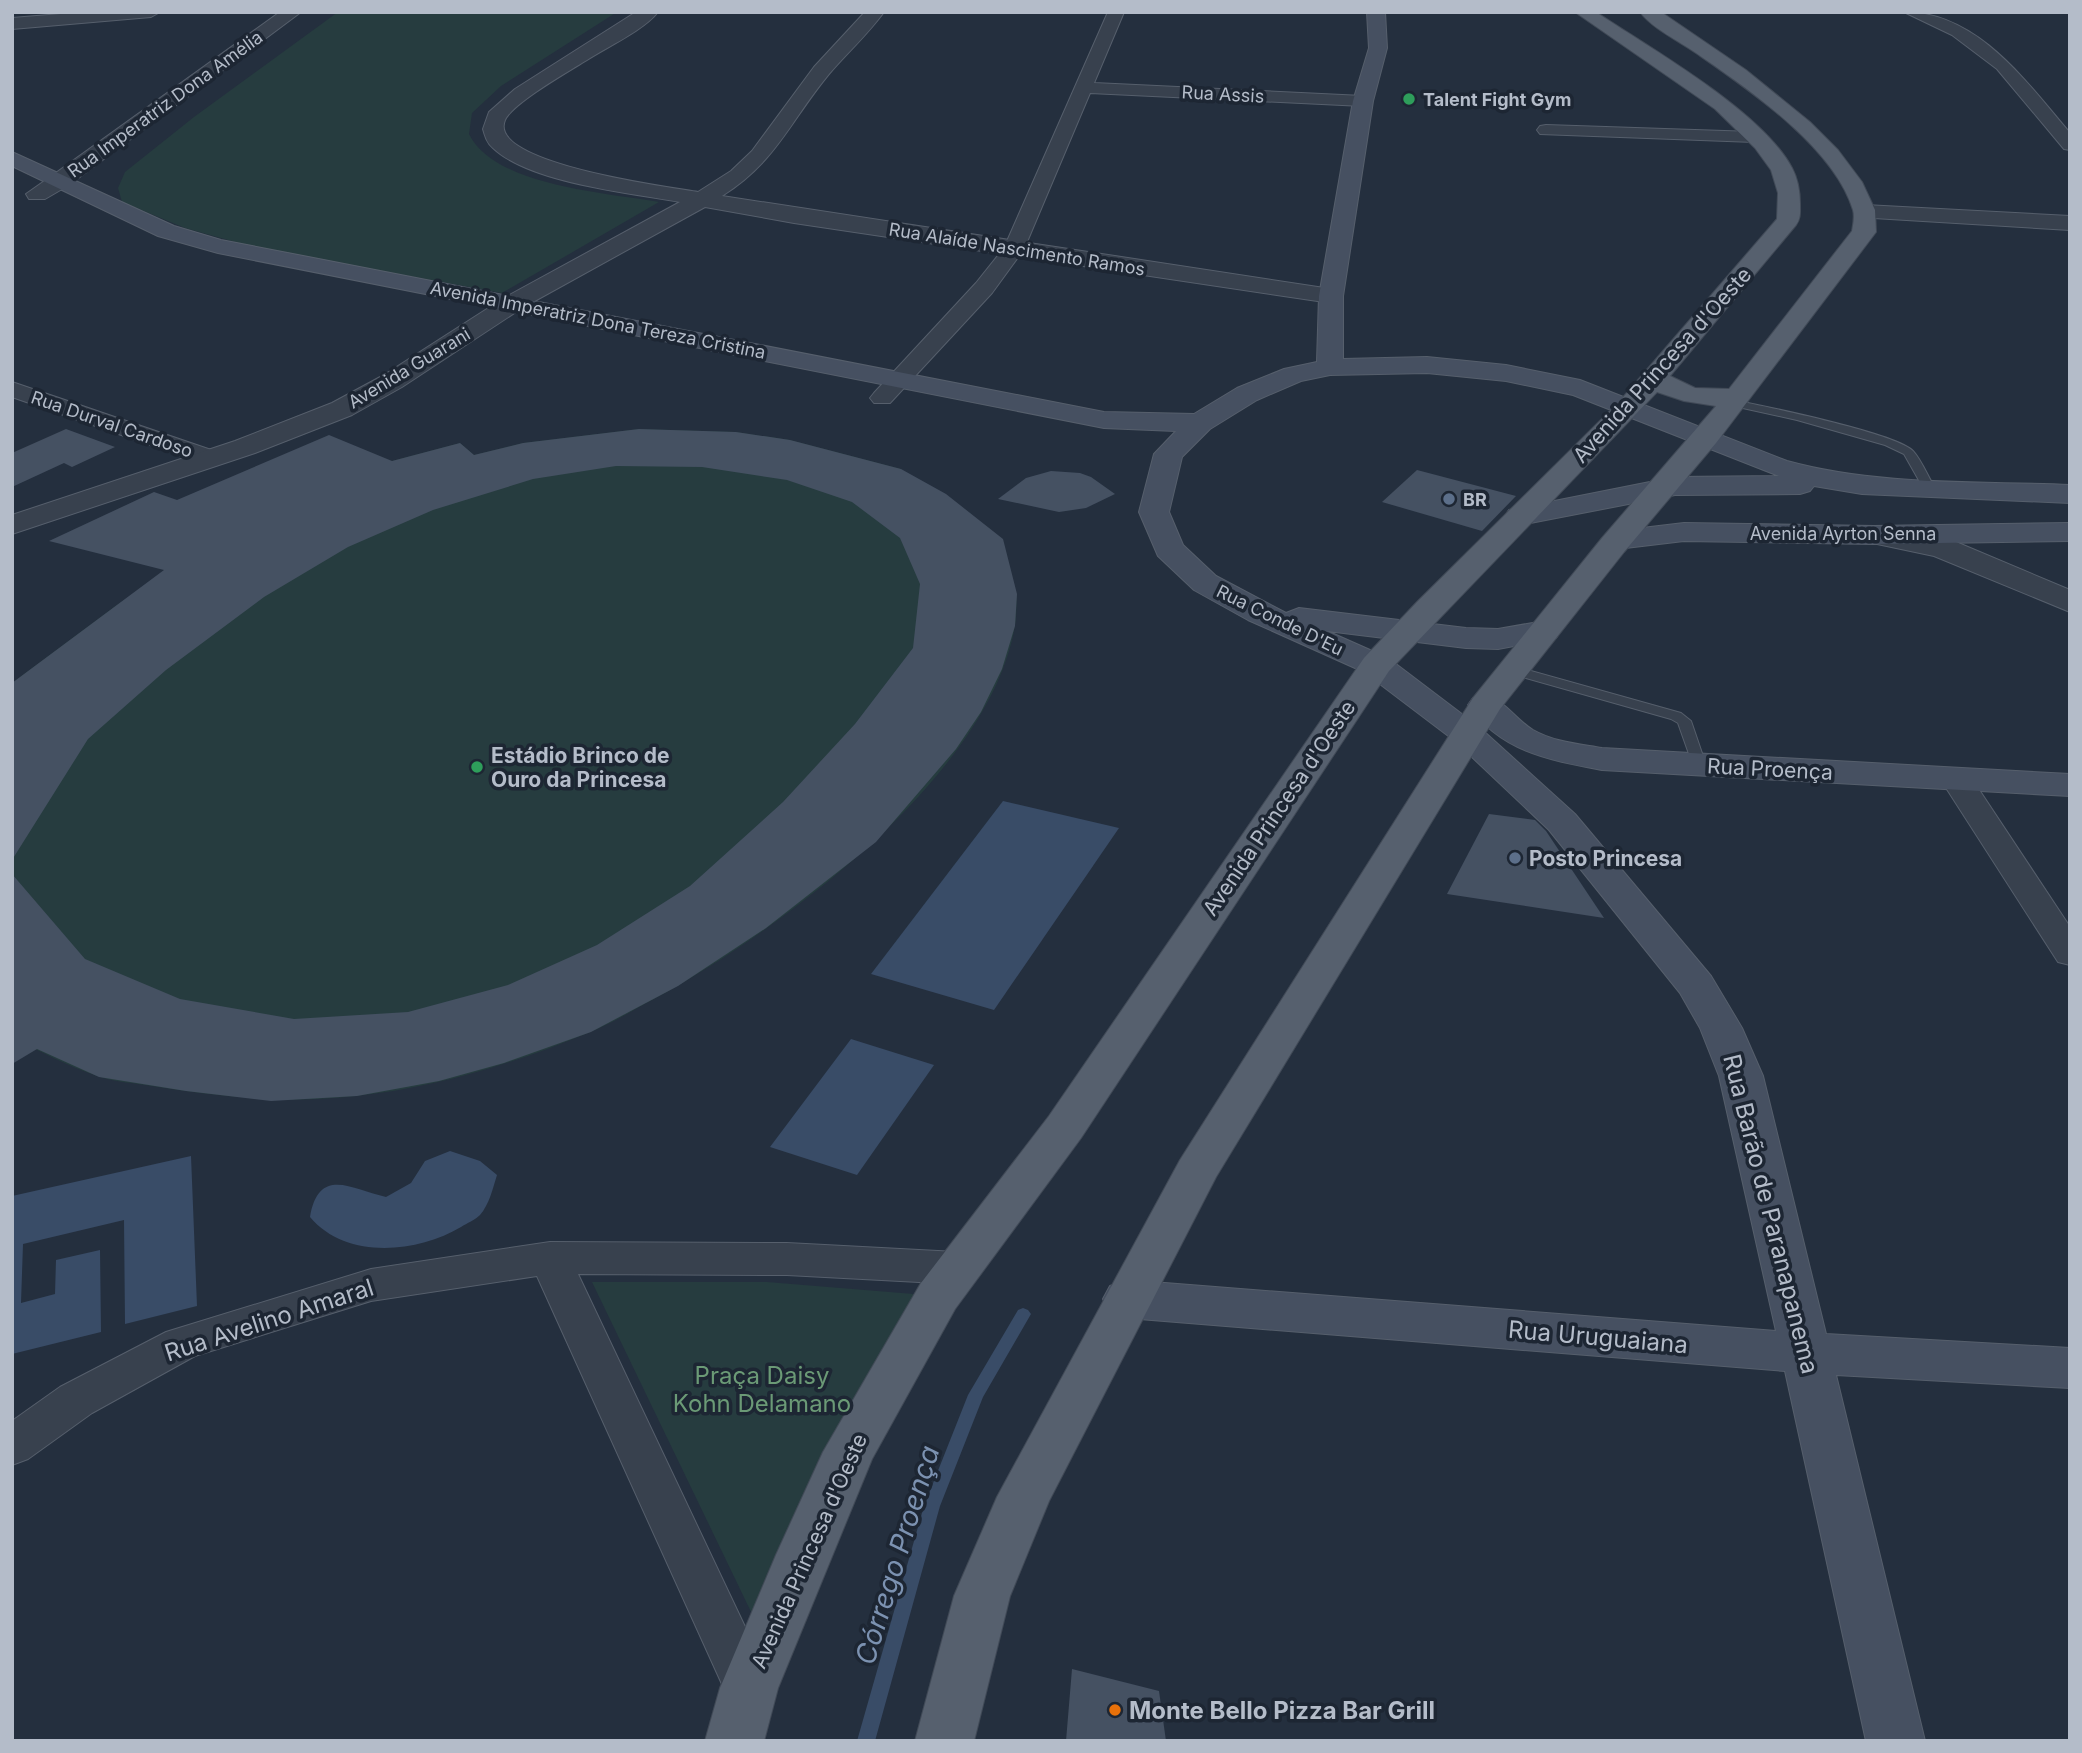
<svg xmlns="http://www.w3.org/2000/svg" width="2082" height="1753" font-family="Inter,sans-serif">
<rect width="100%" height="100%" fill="#242f3e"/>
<g fill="#263c3f">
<path d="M338,12H617L501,86L472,113L469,134C494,186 608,193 659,202L502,293L257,248L185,228L122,202L118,188L125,172L194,117Z"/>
<path d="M639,429L736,432L790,440L901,469L1017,594C1016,604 1017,615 1015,625C991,775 779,931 654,999C633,1010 611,1024 588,1033C515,1063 435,1088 356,1096C287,1104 220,1097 152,1086C134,1083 114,1082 97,1076C68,1066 40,1051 12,1038V683L114,607L167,571L261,518L392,461L460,443L474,455L523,443Z"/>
<polygon points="592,1282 767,1282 938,1296 767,1645"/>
</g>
<g fill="#394c67">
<polygon points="1003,801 1119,828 994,1010 871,974"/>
<polygon points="851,1039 934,1065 857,1175 770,1147"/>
<path d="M450,1151L480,1161L497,1175C493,1188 489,1205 480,1215C475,1220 467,1223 461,1227C417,1253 346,1260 310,1217C319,1165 353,1190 386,1197L411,1183L425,1161Z"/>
<polygon points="191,1156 197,1306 125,1324 124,1220 23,1244 21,1303 55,1294 56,1260 100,1250 101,1332 12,1354 12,1196"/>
</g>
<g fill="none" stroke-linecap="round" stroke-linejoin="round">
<polygon fill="#394c67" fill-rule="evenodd" points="1023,1308 1028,1310 1031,1314 983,1397 940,1506 875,1741 857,1741 924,1506 968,1395 1018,1310"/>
</g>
<g fill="#455162">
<polygon points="66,429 115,447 72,467 64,463 12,487 12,453"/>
<polygon points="639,429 736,432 790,440 901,469 946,494 1003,539 1017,594 1015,626 1002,669 981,712 956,749 876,842 766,928 678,986 591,1032 504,1063 439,1081 357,1096 271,1101 186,1091 99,1077 37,1049 12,1064 12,874 85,959 180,999 294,1019 408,1012 508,985 597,945 690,886 783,802 855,724 913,648 920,584 900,538 852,502 787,480 702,467 616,466 533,479 433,510 348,547 264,597 166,670 88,739 12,860 12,683 164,570 49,541 154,492 177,500 329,435 392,461 460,443 474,455 523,443"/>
<polygon points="1417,470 1516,496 1482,531 1382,502"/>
<polygon points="1051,471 1080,473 1091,477 1115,494 1086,508 1059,512 998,499 1026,478"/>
<polygon points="1489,814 1535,820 1546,831 1604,918 1447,894"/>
<polygon points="1072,1669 1159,1691 1166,1741 1066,1741"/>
</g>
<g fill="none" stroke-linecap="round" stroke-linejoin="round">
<defs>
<g id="service">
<path d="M1733,400C1763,406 1896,433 1913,451C1922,461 1928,477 1935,488L1929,492L1925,491L1904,454L1885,445L1797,420L1729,405L1727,403Z"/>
<polygon points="1513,666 1681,713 1691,721 1706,765 1704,768 1694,768 1678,723 1671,719 1508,673 1506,670"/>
</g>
<g id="minor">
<polygon points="1108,12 1124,12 1094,83 1363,96 1372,101 1363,106 1090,93 1024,249 992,293 890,403 874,403 870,398 874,393 976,283 1004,248"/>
<path d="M1904,12C1978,12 2027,83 2070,133V150L2064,149L1997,69L1952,35Z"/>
<polygon points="1546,125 1754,132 1763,137 1754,142 1540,134 1537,130 1540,126"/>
<polygon points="12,382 220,453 223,458 220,463 211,465 202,463 12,397"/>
<polygon points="1957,771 1968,773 2070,927 2070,965 2058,962 1941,780 1946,773"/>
<polygon points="550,1242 787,1243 957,1252 972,1257 978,1268 972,1279 957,1284 787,1275 578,1274 774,1688 767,1704 749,1711 731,1704 537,1276 371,1301 195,1356 92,1413 28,1459 12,1465 12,1421 60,1387 166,1332 371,1269"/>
</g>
<g id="tertiary">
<polygon points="85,12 160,12 151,17 12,29 12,18"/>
<polygon points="280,12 301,12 69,185 45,199 29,199 26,194 53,175"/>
<path d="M636,12H658C644,30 607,47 587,60C569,71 513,103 505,120C486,164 670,187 698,192L731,171L752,151L814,67L865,12H884C868,34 847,53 829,74C790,121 777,161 722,196L1331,289L1340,291L1343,296L1340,301L1331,303L794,223L705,207L522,308L402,387L352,415L255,453L12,534V515L235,441L332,403L384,375L504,298L680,202C630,193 530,183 493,148C487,143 485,136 483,129L489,112L515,89Z"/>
<polygon points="1865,205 2070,216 2070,230 1857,217 1854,212 1857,207"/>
<polygon points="1874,526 1920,533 1956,542 2070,590 2070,612 1934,556 1863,541 1859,535 1863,529"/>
</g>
<g id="secondary">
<path d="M1367,12H1385L1387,48L1373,101L1343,296V359L1427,357L1506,365L1580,380L1787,461C1878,486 1976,481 2070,485V503L1862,494L1814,486L1810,491L1800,494L1675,495L1520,525L1509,522L1505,516L1509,510L1675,477L1779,476L1573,395L1506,381L1427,373L1330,375L1301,381L1257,400L1210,429L1182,457L1169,512L1183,545L1216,576L1286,613L1299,608L1466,628L1498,629L1544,621L1556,624L1560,631L1556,638L1498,649L1466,648L1327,631L1388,658L1479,727L1575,814L1711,976L1742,1028L1763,1076L1826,1334L2070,1348V1388L1836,1375L1925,1741H1866L1785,1371L1127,1318L1110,1312L1103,1299L1110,1286L1127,1280L1776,1331L1719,1076L1700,1028L1680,993L1549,830L1455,741L1364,672L1248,620L1194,590L1158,556L1139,512L1154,454L1176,431L1104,428L218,253L158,236L12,166V152L174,226L221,240L1104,412L1194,414L1237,388L1284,369L1317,362L1319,296L1353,101L1369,48Z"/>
<polygon points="1684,523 1874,526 2070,523 2070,541 1874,544 1684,541 1617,549 1606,546 1602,540 1606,534 1617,531"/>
<path d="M1485,695C1505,700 1515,719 1533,730C1554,742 1579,744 1602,748L2070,774V796L1602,770C1549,760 1501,752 1468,705L1473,698Z"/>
</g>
<path id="primary" d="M1575,12H1596C1651,49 1762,111 1792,168C1798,179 1800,193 1800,204C1800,212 1801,218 1796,225L1670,376L1695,388L1729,389L1852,231C1853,225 1855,217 1853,210C1834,147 1748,89 1696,53C1679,41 1653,29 1640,12H1661L1746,70L1810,122L1838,150L1862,182L1875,210L1876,232L1716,443L1624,552L1500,709L1216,1177L1049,1501L1010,1596L974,1741H915L954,1596L997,1497L1180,1160L1473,698L1602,538L1716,406L1684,401L1657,392L1389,671L1081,1138L955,1309L872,1459L778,1688L764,1741H705L720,1688L776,1555L823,1452L921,1283L1049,1116L1364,658L1417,602L1619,402L1777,219L1778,193L1771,170L1755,148L1715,109Z"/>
</defs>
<use href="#service" stroke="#565f6c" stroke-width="2"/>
<use href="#minor" stroke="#565f6c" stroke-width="2"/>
<use href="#tertiary" stroke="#565f6c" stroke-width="2"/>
<use href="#secondary" stroke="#565f6c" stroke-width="2"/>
<use href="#primary" stroke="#414a57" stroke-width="2"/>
<use href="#service" fill="#38414e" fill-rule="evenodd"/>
<use href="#minor" fill="#38414e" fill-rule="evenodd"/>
<use href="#tertiary" fill="#38414e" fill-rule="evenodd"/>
<use href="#secondary" fill="#465061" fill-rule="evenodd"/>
<use href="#primary" fill="#56606e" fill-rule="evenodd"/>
</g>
<g fill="#2e9e5b" stroke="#1d2633" stroke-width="2.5">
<circle cx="1409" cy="99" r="7"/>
<circle cx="477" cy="767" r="7"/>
</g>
<g fill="#5c6f8a" stroke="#1d2633" stroke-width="2.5">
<circle cx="1449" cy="499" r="7"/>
<circle cx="1515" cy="858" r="7"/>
</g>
<circle fill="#e8710a" stroke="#1d2633" stroke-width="2.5" cx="1115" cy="1710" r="7"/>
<g text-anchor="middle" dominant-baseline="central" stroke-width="7" stroke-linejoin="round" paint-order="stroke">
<g font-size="18" fill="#b4bcc9" stroke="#1d2633">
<text transform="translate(1223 94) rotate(3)">Rua Assis</text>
<text transform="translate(165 104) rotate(-36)">Rua Imperatriz Dona Amélia</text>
<text transform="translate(1017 249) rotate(9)">Rua Alaíde Nascimento Ramos</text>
<text transform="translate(598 320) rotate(11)">Avenida Imperatriz Dona Tereza Cristina</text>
<text transform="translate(409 368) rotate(-31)">Avenida Guarani</text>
<text transform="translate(112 424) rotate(19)">Rua Durval Cardoso</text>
<text x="1843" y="533">Avenida Ayrton Senna</text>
<text transform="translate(1280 620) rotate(26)">Rua Conde D'Eu</text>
</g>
<g font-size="18" font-weight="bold" fill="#b4bcc9" stroke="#1d2633" text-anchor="start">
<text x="1423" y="99">Talent Fight Gym</text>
<text x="1463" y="499">BR</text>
</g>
<g font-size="21" fill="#b4bcc9" stroke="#1d2633">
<text transform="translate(1662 365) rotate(-48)">Avenida Princesa d'Oeste</text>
<text transform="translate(1770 769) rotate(3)">Rua Proença</text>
<text transform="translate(1279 808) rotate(-56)">Avenida Princesa d'Oeste</text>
<text transform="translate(809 1551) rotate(-66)">Avenida Princesa d'Oeste</text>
</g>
<g font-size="21" font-weight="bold" fill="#b4bcc9" stroke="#1d2633" text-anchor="start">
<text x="491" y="755">Estádio Brinco de<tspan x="491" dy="24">Ouro da Princesa</tspan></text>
<text x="1529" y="858">Posto Princesa</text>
</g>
<g font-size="24" fill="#b4bcc9" stroke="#1d2633">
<text transform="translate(1771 1214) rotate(76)">Rua Barão de Paranapanema</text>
<text transform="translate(269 1320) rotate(-18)">Rua Avelino Amaral</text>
<text transform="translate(1598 1337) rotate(5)">Rua Uruguaiana</text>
</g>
<g font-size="24" fill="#6b9a76" stroke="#1d2633">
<text x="762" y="1375">Praça Daisy<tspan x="762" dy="28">Kohn Delamano</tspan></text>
</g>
<g font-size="24" font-weight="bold" fill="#b4bcc9" stroke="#1d2633" text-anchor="start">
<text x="1129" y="1710">Monte Bello Pizza Bar Grill</text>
</g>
<g font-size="28" font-style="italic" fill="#7c92b1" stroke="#1d2633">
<text transform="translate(897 1555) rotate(-73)">Córrego Proença</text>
</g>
</g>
<rect width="2082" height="1753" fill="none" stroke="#b4bcc9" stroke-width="28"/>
</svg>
